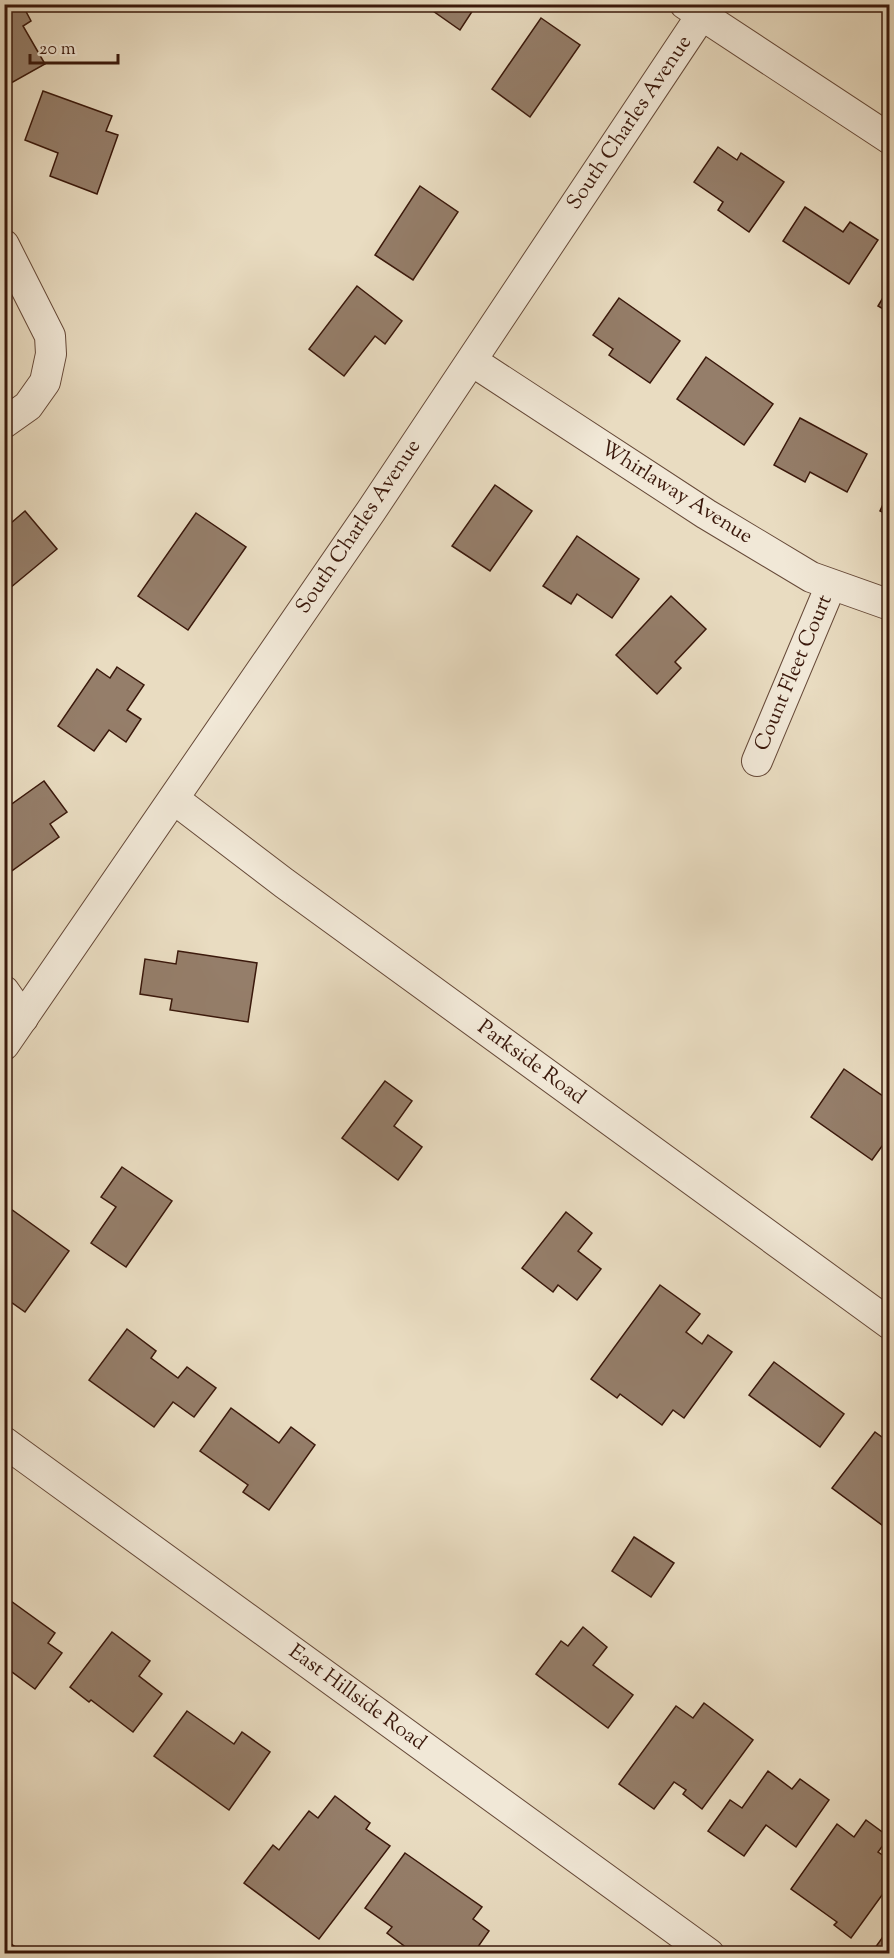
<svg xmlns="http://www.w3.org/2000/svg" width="894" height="1958" font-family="'Sorts Mill Goudy',serif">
<rect width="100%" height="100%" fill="#e9dcc1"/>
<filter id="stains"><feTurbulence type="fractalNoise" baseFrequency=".00333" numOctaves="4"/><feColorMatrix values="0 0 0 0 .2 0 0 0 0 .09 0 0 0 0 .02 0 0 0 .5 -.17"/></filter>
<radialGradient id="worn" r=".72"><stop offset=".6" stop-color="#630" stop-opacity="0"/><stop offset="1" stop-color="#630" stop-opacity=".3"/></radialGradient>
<g fill="#957e6a" stroke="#3a180b" stroke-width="1.5">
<polygon points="4,4 22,4 31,21 23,26 45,64 4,87"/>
<polygon points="423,4 477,4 460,30"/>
<polygon points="541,18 580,45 530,117 492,89"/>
<polygon points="43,91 112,116 106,131 118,135 97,194 50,176 58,153 25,140"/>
<polygon points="718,147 737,160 741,153 784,182 749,232 718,210 723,202 694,182"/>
<polygon points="420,186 458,212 413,280 375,255"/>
<polygon points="805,207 843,232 850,222 878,240 849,284 783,241"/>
<polygon points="357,286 402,321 385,344 375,336 344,376 309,349"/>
<polygon points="890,286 890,313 878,306"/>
<polygon points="619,298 680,341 650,383 609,355 613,349 593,335"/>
<polygon points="706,357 773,404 744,445 677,399"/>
<polygon points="800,418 867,454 847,492 810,472 805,482 774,465"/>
<polygon points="495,485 532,511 490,571 452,546"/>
<polygon points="890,489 890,516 880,511"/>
<polygon points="25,511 57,549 4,593 4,529"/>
<polygon points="196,513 246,547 188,630 138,596"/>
<polygon points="577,536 639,579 612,618 577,594 571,604 543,586"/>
<polygon points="671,596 706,629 675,662 681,668 657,694 616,655"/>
<polygon points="117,667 144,685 127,710 141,719 126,742 109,730 94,751 58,726 97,669 110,678"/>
<polygon points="44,781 67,812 50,824 59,837 6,875 4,806 6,808"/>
<polygon points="178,951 257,963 248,1022 170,1010 172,999 140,994 145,959 176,964"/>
<polygon points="844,1069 890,1101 890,1115 886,1119 890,1122 890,1135 872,1160 811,1117"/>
<polygon points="385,1081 412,1101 394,1126 422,1147 398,1180 342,1138"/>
<polygon points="122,1167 172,1201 126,1267 91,1243 116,1207 101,1197"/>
<polygon points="4,1204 69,1251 25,1312 4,1297"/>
<polygon points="566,1212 592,1233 578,1251 601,1269 577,1300 558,1285 553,1292 522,1268"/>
<polygon points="660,1285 700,1314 686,1332 702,1344 708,1335 732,1352 684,1418 673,1410 662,1425 620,1394 617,1398 591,1379"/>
<polygon points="127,1329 156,1351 151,1358 178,1378 187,1367 216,1388 194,1417 173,1402 154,1427 89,1380"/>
<polygon points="774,1362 844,1414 820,1447 749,1395"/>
<polygon points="231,1408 279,1443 291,1427 315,1445 269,1510 243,1492 248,1485 200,1451"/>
<polygon points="875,1432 890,1443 890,1531 832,1488"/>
<polygon points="634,1537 674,1563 651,1597 612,1571"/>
<polygon points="4,1596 55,1633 48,1643 62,1653 35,1689 4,1666"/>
<polygon points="583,1627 607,1647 593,1665 633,1695 608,1728 536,1674 561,1641 568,1646"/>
<polygon points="112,1632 150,1661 139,1676 162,1694 133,1732 91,1700 89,1702 70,1687"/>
<polygon points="704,1703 753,1740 702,1809 683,1794 686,1790 674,1782 654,1809 619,1784 676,1706 693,1718"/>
<polygon points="187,1711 234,1744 242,1732 270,1752 229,1810 154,1756"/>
<polygon points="768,1771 792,1789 800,1779 829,1800 796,1847 766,1825 744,1856 708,1831 730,1800 742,1808"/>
<polygon points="335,1796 370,1823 366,1829 390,1846 319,1939 244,1883 273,1845 279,1850 309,1811 318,1818"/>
<polygon points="866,1820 889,1837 878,1852 890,1860 890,1884 851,1938 834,1925 837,1922 791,1889 837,1824 854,1837"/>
<polygon points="405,1853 482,1907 473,1919 489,1931 473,1954 415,1954 387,1933 392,1927 365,1908"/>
<polygon points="890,1927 890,1954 873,1954 872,1952"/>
<polygon points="4,1939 17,1948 14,1954 4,1954"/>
</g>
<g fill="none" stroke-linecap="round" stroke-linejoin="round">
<defs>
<g id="minor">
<polyline points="685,4 890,139"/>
<polyline points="4,245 50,336 51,354 45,382 28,406 4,423"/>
<polyline points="472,361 706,514 811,577 890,605"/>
<polyline points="757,761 831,585"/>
<polyline points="174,799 284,883 890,1324"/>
<polyline points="4,991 23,1018"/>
<polyline points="4,1045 371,511 709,4"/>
<polyline points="4,1442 709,1954"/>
</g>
</defs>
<use href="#minor" stroke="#664938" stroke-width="32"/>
<use href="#minor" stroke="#f1e8d7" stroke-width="30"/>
</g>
<g text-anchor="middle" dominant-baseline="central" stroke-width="5" stroke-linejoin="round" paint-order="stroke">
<g font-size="21" fill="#3a180b" stroke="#f1e8d7">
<text transform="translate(630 123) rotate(-56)">South Charles Avenue</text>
<text transform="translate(676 493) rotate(32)">Whirlaway Avenue</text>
<text transform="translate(359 527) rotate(-56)">South Charles Avenue</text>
<text transform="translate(794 673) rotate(-67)">Count Fleet Court</text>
<text transform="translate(531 1063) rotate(36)">Parkside Road</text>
<text transform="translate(357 1698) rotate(36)">East Hillside Road</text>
</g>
</g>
<rect width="894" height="1958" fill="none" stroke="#e9dcc1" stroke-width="24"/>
<rect x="6" y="6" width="882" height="1946" fill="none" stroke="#3a180b" stroke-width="3"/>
<rect x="12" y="12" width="870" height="1934" fill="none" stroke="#3a180b" stroke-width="1.5"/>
<path d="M30 54v9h88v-9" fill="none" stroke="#3a180b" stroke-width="3"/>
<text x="39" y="54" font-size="18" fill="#3a180b" stroke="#f1e8d7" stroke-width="4.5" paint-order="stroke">20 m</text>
<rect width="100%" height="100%" filter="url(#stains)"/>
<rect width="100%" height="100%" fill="url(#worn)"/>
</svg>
